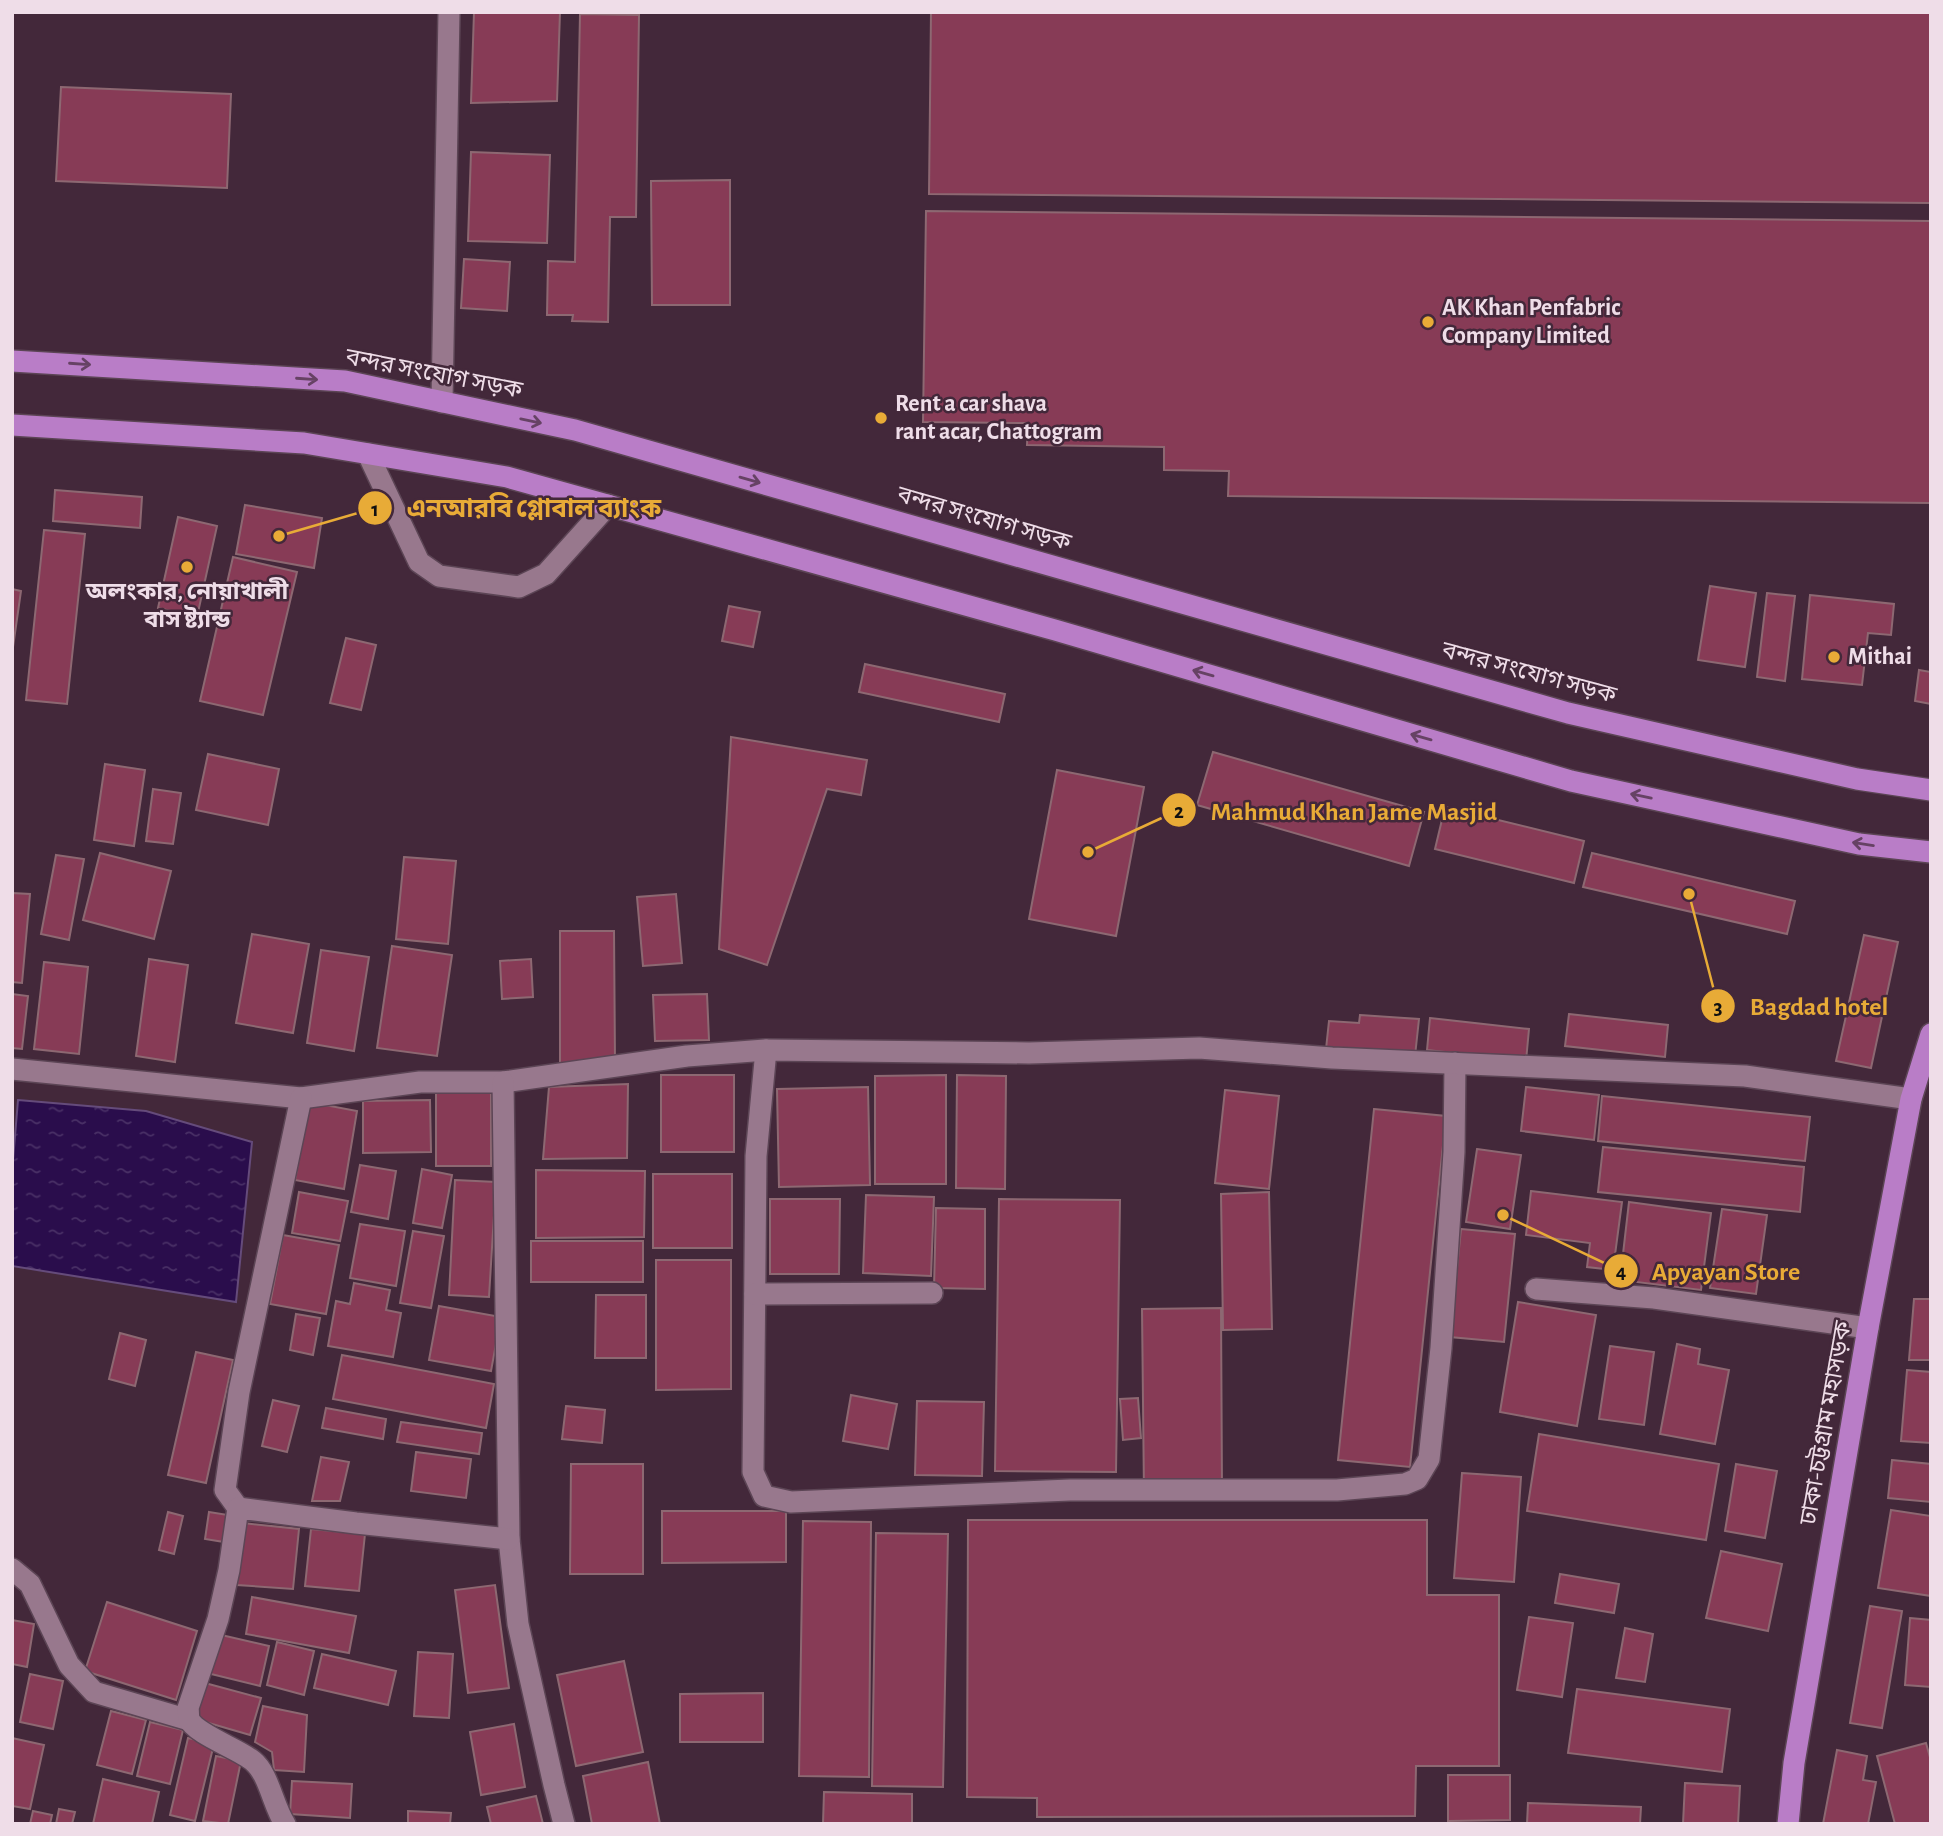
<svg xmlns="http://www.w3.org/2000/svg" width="1943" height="1836" font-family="'Alegreya Sans','Noto Sans Bengali',sans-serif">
<defs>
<pattern id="water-ripples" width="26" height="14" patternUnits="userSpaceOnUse" patternTransform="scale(1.75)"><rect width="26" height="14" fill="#2a0d4c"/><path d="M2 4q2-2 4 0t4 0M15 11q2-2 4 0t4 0" fill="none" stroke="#493066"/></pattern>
</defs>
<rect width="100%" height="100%" fill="#43283a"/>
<polygon fill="url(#water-ripples)" stroke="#654b7b" stroke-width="2" points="18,1100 146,1111 252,1142 236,1302 12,1266 12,1172"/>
<g fill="#873b56" stroke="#8d6872" stroke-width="2">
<polygon points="474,12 560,12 557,101 471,103"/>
<polygon points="931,12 1931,12 1931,203 929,194"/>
<polygon points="580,14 639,15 636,217 610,217 608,322 572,321 573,315 547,315 548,261 575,262"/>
<polygon points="61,87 231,94 227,188 56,181"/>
<polygon points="471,152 550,155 547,243 468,241"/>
<polygon points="730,180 730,305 652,305 651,181"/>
<polygon points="926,211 1931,221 1931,503 1228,496 1229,471 1164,470 1164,447 1027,445 1028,423 923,422"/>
<polygon points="464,259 510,262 507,311 461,308"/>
<polygon points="55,490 142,497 140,528 53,521"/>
<polygon points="245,505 322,518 314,568 236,554"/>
<polygon points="178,517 217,526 197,617 158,608"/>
<polygon points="44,530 85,534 67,704 26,700"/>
<polygon points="233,557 297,572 263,715 200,701"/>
<polygon points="1710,586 1756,593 1745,667 1698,660"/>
<polygon points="12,589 21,591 12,654"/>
<polygon points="1767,593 1795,596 1785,681 1757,677"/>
<polygon points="1810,595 1894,604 1891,635 1868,633 1862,685 1802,679"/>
<polygon points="729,606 760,612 753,647 722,641"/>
<polygon points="346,638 376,645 361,710 330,703"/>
<polygon points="865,664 1005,694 999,722 859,692"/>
<polygon points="1919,670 1931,672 1931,704 1915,701"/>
<polygon points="731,737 867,760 861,795 827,789 767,965 719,949"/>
<polygon points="1213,752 1424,812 1409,866 1197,805"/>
<polygon points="208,754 279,769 268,825 196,810"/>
<polygon points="105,764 145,770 134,846 94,840"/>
<polygon points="1057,770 1144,787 1116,936 1029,919"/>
<polygon points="153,789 181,793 173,844 146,841"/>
<polygon points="1445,807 1584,841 1574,883 1435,849"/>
<polygon points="100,853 171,871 154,939 83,920"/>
<polygon points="1592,853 1795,901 1787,934 1583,887"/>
<polygon points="56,855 84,859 69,940 41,934"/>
<polygon points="404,857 456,861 448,944 396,939"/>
<polygon points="12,893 30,894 22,983 12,982"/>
<polygon points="676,894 682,963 643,966 637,897"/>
<polygon points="560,931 614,931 615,1062 560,1063"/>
<polygon points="252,934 309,944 293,1033 236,1023"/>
<polygon points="1864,935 1898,942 1871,1068 1836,1061"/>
<polygon points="392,946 452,955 437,1056 377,1048"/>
<polygon points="321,950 369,957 354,1051 307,1043"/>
<polygon points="149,959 188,965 175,1062 136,1056"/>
<polygon points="531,959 533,997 502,999 500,961"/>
<polygon points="44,962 88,967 79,1054 34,1049"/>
<polygon points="12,994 28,996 22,1049 12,1048"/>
<polygon points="707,994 709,1040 655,1041 653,995"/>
<polygon points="1569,1014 1668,1025 1665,1057 1565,1046"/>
<polygon points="1360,1015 1419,1019 1415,1056 1326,1049 1329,1021 1359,1023"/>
<polygon points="1430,1018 1529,1029 1526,1061 1427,1050"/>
<rect x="661" y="1075" width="73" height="77"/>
<polygon points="946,1075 946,1184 875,1184 875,1076"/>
<polygon points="957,1075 1006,1076 1005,1189 956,1188"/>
<rect x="436" y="1084" width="55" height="82"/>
<polygon points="628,1084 627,1158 543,1159 549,1087"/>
<polygon points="868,1087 870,1185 779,1187 777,1089"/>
<polygon points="1526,1087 1599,1095 1594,1140 1521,1131"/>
<polygon points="1225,1090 1279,1096 1269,1189 1215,1183"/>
<polygon points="1602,1096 1810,1117 1805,1161 1598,1141"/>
<polygon points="430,1100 431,1152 363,1153 363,1101"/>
<polygon points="309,1102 357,1111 344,1189 295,1180"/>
<polygon points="1374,1109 1446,1116 1410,1467 1338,1460"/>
<polygon points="1603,1147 1804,1167 1800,1212 1598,1192"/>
<polygon points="1477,1149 1521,1155 1510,1229 1466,1222"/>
<polygon points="360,1165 396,1171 388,1219 351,1212"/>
<polygon points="422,1169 452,1175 442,1228 413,1223"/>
<polygon points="536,1170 645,1171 644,1237 536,1238"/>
<rect x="653" y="1174" width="79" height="74"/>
<polygon points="455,1180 496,1182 489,1297 449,1295"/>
<polygon points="1531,1191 1622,1202 1613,1270 1587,1267 1590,1243 1526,1235"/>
<polygon points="299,1192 348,1201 340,1241 292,1233"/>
<polygon points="1269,1192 1272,1329 1223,1330 1221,1194"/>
<polygon points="866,1195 934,1197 931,1276 863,1273"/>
<polygon points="770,1199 840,1199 839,1274 770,1274"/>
<polygon points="999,1199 1120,1200 1116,1472 995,1471"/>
<polygon points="1629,1202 1711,1213 1701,1290 1620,1280"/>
<polygon points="936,1208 985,1209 985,1289 934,1288"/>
<polygon points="1722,1209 1767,1215 1756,1294 1710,1288"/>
<polygon points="360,1224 405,1231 396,1286 350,1278"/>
<polygon points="1461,1229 1515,1234 1504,1342 1450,1337"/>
<polygon points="413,1231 444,1236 431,1308 400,1303"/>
<polygon points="283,1235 339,1245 326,1314 270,1304"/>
<rect x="531" y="1241" width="112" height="41"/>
<polygon points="656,1260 731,1260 731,1389 656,1390"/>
<polygon points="354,1283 390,1290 386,1310 401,1313 393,1357 328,1346 336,1301 350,1304"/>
<polygon points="596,1295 646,1295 646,1358 595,1358"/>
<polygon points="1914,1299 1931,1299 1931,1360 1909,1360"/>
<polygon points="1518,1302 1596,1315 1577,1426 1500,1412"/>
<polygon points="439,1306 501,1317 491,1371 429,1360"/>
<polygon points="1221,1308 1222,1492 1144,1494 1142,1309"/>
<polygon points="296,1314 320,1318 313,1355 290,1350"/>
<polygon points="120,1333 146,1340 135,1386 109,1379"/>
<polygon points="1677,1344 1700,1349 1698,1364 1729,1370 1715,1444 1660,1434"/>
<polygon points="1610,1346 1654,1352 1644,1425 1599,1419"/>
<polygon points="196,1352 233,1360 206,1483 168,1475"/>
<polygon points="342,1355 494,1384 486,1428 333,1399"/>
<polygon points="1907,1370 1931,1372 1931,1443 1901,1441"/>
<polygon points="851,1395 897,1404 888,1449 843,1441"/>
<polygon points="1138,1398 1141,1438 1123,1440 1120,1399"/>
<polygon points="273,1400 299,1406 287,1452 262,1446"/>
<polygon points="917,1401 984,1402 982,1476 915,1475"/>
<polygon points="566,1406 605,1410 602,1443 562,1439"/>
<polygon points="326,1408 386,1419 383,1439 322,1428"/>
<polygon points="401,1422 482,1433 479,1454 397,1442"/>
<polygon points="1539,1434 1719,1464 1706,1540 1527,1511"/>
<polygon points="416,1452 471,1459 466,1498 411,1491"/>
<polygon points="321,1457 349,1462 340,1501 312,1501"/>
<polygon points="1892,1460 1931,1464 1931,1502 1888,1498"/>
<polygon points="571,1464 643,1464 643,1574 570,1574"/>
<polygon points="1736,1464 1777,1471 1765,1538 1725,1531"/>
<polygon points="1462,1473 1521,1477 1514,1582 1454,1578"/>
<polygon points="1891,1510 1931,1516 1931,1596 1878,1588"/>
<polygon points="662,1511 786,1511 786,1562 662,1563"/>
<polygon points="168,1512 183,1516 174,1554 159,1550"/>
<polygon points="209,1512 228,1515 224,1542 205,1539"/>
<polygon points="968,1520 1427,1520 1427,1595 1499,1595 1499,1766 1416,1766 1415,1816 1037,1817 1037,1798 967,1797"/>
<polygon points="803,1521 871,1522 869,1777 799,1776"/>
<polygon points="243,1523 299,1529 293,1589 237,1585"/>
<polygon points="311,1529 365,1534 359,1591 305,1586"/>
<polygon points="876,1533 948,1534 943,1787 872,1786"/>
<polygon points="1721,1551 1782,1564 1768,1631 1706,1618"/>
<polygon points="1560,1574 1619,1584 1614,1613 1555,1603"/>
<polygon points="495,1585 509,1688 468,1693 455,1590"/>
<polygon points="252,1597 356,1616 349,1653 246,1634"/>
<polygon points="107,1602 197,1631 176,1700 85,1671"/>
<polygon points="1870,1606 1902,1611 1882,1728 1850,1723"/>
<polygon points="1529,1617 1573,1623 1562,1697 1517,1690"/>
<polygon points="1910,1618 1931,1620 1931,1687 1905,1685"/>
<polygon points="12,1620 34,1624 27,1667 12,1664"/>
<polygon points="1625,1628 1653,1634 1645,1682 1616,1678"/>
<polygon points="217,1634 269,1646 260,1686 207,1673"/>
<polygon points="277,1642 314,1651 304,1695 267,1685"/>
<polygon points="418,1652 453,1654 449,1718 414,1716"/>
<polygon points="322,1654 396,1671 388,1705 314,1688"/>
<polygon points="624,1661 643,1752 576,1766 557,1675"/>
<polygon points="30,1674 63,1681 53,1729 20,1722"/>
<polygon points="205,1683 261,1698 250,1735 195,1719"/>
<polygon points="1577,1689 1730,1709 1722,1772 1568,1753"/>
<polygon points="763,1693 763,1742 680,1742 680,1694"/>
<polygon points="263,1706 307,1715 304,1772 274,1770 272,1752 255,1742"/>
<polygon points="111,1711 146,1720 132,1774 97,1765"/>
<polygon points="150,1722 183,1730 170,1784 137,1776"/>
<polygon points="514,1724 525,1787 481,1795 470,1732"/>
<polygon points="12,1738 44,1745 30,1809 12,1806"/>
<polygon points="188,1738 214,1744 195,1821 170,1815"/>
<polygon points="1926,1743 1931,1761 1931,1824 1895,1824 1877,1756"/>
<polygon points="1837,1750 1867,1756 1863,1780 1876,1782 1868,1824 1823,1824"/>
<polygon points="216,1756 241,1761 228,1824 203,1821"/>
<polygon points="648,1762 660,1824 592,1824 583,1776"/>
<polygon points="1448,1775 1510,1775 1510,1820 1448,1821"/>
<polygon points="103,1779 159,1792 152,1824 93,1824"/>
<polygon points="292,1781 352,1784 350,1818 290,1814"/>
<polygon points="1685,1783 1740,1786 1738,1824 1683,1824"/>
<polygon points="824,1792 912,1794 912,1824 823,1824"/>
<polygon points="536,1796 543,1824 491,1824 487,1807"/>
<polygon points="1528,1803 1641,1807 1640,1824 1527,1824"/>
<polygon points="59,1809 75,1812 72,1824 56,1824"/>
<polygon points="33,1811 52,1815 50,1824 30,1824"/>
<polygon points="408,1811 451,1813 450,1824 408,1824"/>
</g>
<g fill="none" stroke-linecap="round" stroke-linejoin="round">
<defs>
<g id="minor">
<polyline points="442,402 449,12"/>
<polyline points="368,454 419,562 439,576 519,587 546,574 608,505"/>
<polyline points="766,1050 756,1156 753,1472 764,1496 791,1502 1070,1490 1337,1490 1405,1484 1417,1479 1429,1459 1441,1348 1454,1152 1455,1063"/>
<polyline points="12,1069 301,1098 420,1082 503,1082 687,1056 766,1050 1029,1053 1199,1048 1332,1058 1745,1076 1911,1099"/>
<polyline points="503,1082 509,1539 518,1624 554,1785 564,1824"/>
<polyline points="1536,1289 1654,1298 1868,1328"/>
<polyline points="755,1294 932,1293"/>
<polyline points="238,1508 225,1490 239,1392 301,1098"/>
<polyline points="12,1569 30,1584 69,1665 94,1692 189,1720"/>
<path d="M285,1824C273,1806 269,1774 253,1761C239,1749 195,1734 189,1719C188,1716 189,1712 188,1708L218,1619L229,1570L238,1508L356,1523L509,1539"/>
</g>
<g id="highway">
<polyline points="12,361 345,381 575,430 1568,713 1857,779 1931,790"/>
<polyline points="12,425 304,443 507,477 1055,630 1571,781 1859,844 1931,852"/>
<polyline points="1788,1824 1794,1763 1868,1328 1911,1099 1931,1034"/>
</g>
</defs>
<use href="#minor" stroke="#5c4555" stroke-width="24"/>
<use href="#highway" stroke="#5c4555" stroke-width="24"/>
<use href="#minor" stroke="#98788d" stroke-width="21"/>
<use href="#highway" stroke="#b97dc7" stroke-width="21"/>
</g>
<defs><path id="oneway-shaft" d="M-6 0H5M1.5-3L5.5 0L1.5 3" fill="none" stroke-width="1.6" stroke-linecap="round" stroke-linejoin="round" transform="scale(1.75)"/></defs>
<g stroke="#664264">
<use href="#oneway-shaft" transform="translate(80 364) rotate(4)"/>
<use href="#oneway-shaft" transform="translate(307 379) rotate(4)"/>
<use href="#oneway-shaft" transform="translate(531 421) rotate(12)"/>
<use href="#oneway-shaft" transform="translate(750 480) rotate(16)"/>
<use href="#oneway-shaft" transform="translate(1203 673) rotate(-164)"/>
<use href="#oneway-shaft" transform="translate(1421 737) rotate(-164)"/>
<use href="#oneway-shaft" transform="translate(1641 796) rotate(-168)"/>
<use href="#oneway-shaft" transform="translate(1863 844) rotate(-171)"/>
</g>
<g fill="#e8ab37" stroke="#43283a" stroke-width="2.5">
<circle cx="1428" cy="322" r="7"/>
<circle cx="881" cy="418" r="7"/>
<circle cx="187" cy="567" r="7"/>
<circle cx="1834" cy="657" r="7"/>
</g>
<g text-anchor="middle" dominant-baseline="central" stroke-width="5" stroke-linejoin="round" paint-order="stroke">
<g font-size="24" font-weight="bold" fill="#efdde8" stroke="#43283a" text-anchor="start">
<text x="1442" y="308">AK Khan Penfabric<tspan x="1442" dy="28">Company Limited</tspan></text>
<text x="895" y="404">Rent a car shava<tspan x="895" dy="28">rant acar, Chattogram</tspan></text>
<text x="187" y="592" text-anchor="middle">অলংকার, নোয়াখালী<tspan x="187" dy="28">বাস ষ্ট্যান্ড</tspan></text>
<text x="1848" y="657">Mithai</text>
</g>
<g font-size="24" fill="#efdde8" stroke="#43283a">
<text transform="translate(434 374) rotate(11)">বন্দর সংযোগ সড়ক</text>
<text transform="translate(984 519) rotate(16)">বন্দর সংযোগ সড়ক</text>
<text transform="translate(1529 673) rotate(15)">বন্দর সংযোগ সড়ক</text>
<text transform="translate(1826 1423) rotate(-80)">ঢাকা-চট্টগ্রাম মহাসড়ক</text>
</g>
</g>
<path fill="none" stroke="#e8ab37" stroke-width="2.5" d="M279 536L375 508M1088 852L1179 810M1689 894L1718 1006M1503 1215L1621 1271"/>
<g fill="#e8ab37" stroke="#43283a" stroke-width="2.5">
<circle cx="279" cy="536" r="7"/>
<circle cx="1088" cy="852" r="7"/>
<circle cx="1689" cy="894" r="7"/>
<circle cx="1503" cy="1215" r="7"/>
<circle cx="375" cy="508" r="18"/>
<circle cx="1179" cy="810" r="18"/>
<circle cx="1718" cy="1006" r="18"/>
<circle cx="1621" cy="1271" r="18"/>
</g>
<g font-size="21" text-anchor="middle" font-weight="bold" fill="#111">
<text x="375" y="516">1</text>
<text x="1179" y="818">2</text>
<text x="1718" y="1014">3</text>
<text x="1621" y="1278">4</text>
</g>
<g font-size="26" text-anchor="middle" font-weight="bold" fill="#e8ab37" stroke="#43283a" stroke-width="5" stroke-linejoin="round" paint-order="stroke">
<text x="534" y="517">এনআরবি গ্লোবাল ব্যাংক</text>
<text x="1354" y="820">Mahmud Khan Jame Masjid</text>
<text x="1819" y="1015">Bagdad hotel</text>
<text x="1726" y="1280">Apyayan Store</text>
</g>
<rect width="1943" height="1836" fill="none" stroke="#efdde8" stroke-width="28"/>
</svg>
